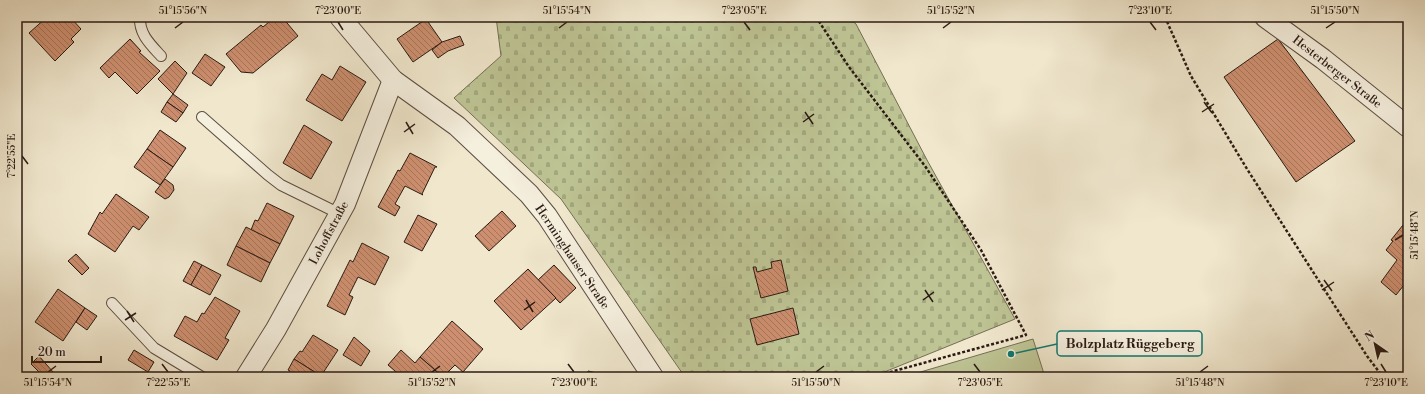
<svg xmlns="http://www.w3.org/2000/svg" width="1425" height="394" font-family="'Libre Bodoni',serif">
<defs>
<pattern id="cemetery-stones" width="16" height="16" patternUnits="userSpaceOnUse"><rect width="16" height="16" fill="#bec494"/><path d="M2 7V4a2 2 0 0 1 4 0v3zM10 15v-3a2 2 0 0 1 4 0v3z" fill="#a3a87f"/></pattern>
<pattern id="building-back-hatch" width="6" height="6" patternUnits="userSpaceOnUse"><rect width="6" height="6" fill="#cd8f6f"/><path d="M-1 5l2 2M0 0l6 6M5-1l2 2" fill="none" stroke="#a7745a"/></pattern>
</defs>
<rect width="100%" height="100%" fill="#f0e7cd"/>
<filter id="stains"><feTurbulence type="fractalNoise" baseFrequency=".005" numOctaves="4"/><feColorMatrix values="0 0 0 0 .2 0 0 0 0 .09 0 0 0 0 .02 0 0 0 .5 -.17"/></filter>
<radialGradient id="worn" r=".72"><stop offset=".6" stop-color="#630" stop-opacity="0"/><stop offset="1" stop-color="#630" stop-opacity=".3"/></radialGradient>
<polygon fill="url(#cemetery-stones)" stroke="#746f54" points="496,17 848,17 856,24 927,160 1015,319 872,377 685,377 561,199 454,98 501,56"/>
<polygon fill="#bec494" stroke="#746f54" points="1033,339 1045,377 918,377 917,373"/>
<g fill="url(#building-back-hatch)" stroke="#2a1a13">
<polygon points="47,17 70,17 81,29 71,39 74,42 55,61 29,33"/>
<polygon points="275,17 282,17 298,36 253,73 241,72 226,54 261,25 263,27"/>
<polygon points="426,19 442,42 413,62 397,39"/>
<polygon points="460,36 464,45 448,51 438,58 432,50 442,42"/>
<polygon points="130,39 141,51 139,52 160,71 137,94 115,72 109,78 100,68"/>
<polygon points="1278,39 1355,141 1296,182 1224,77"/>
<polygon points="205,54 225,67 211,86 192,73"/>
<polygon points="175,61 187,73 173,94 158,79"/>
<polygon points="340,66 366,82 342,121 306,100 322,74 332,80"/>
<polygon points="173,94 188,105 183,113 167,102"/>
<polygon points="167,102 183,113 176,122 161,112"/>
<polygon points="304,125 332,142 311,179 283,163"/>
<polygon points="160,130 186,148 173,167 147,149"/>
<polygon points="147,149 173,167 160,185 134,167"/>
<polygon points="410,153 437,167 435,167 422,194 423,195 405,186 395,204 400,207 395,216 378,207 398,170 400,171"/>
<polygon points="165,179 173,185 174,190 169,197 165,199 155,192"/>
<polygon points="116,194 149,217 139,230 133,226 115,252 88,234 100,212 102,214"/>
<polygon points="267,203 294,216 280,244 251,230 255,220 258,221"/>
<polygon points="502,211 516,226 489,251 475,236"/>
<polygon points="418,215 437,224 422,251 404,242"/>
<polygon points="1407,220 1408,280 1396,295 1381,282 1397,260 1386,250 1393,241 1391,240"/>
<polygon points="246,227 280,244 270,263 236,246"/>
<polygon points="362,243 389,257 375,285 358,277 349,295 353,297 345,315 327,306 350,260 353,262"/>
<polygon points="236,246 270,263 261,282 227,265"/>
<polygon points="76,254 89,268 82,275 68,261"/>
<polygon points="781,260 788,291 761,298 753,267 756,267 757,272 772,268 771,262"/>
<polygon points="194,261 202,265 191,285 183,281"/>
<polygon points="202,265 221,275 210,295 191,285"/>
<polygon points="554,265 576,288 560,303 538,280"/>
<polygon points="528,269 556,298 521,330 494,301"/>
<polygon points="58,289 85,308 63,341 35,322"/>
<polygon points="215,297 240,311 225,338 229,340 217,360 174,336 185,316 197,322 202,313 204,314"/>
<polygon points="85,308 97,316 87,330 76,322"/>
<polygon points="793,308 799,334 757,345 750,319"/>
<polygon points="452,321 483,349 463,372 455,365 443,377 420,357"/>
<polygon points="313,335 338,350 321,376 294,359 300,351 302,352"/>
<polygon points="354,337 370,351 361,366 343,355"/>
<polygon points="134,350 154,362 148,372 128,360"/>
<polygon points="401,350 415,363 420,357 435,370 428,377 402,377 388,365"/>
<polygon points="39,356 53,372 48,377 44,377 31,364"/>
<polygon points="294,359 321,376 323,377 286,377 290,371 288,370"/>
<polygon points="588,371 614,377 587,377"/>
</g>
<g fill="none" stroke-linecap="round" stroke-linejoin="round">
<defs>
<g id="lane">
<path d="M140,17C139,34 150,44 161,56"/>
<polyline points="202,117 268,175 281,185 340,214"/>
<polyline points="112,303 154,348 202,377"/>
</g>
<g id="street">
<polyline points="340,17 393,80 457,126 529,194 547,216 653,377"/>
<polyline points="1265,17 1323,59 1408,127"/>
<polyline points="246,377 276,329 345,204 393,80"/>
</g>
</defs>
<use href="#lane" stroke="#5c4d42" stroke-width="12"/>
<use href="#street" stroke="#5c4d42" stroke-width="22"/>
<g stroke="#2a1a13" stroke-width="2.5" stroke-dasharray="3 2" stroke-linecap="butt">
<polyline points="816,17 849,67 925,166 981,250 1026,335 872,377"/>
<polyline points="1165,17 1191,76 1247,169 1367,356 1383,377"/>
</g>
<use href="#lane" stroke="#f5efde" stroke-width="10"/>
<use href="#street" stroke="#f5efde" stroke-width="20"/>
</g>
<path fill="none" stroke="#2a1a13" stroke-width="1.5" d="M338,22L343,30M744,22L750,30M1150,22L1156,30M175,28L183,22M559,28L567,22M943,28L951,22M1326,28L1335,22M1204,102L1212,113M805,112L813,124M1202,112L1214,104M406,122L413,134M803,122L814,114M404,132L415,124M22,156L28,164M1395,240L1403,235M1324,280L1332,291M925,290L933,302M1322,290L1334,282M526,300L533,312M923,300L934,292M524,310L535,302M127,311L134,322M125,320L136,313M162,364L168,372M568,364L574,372M974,364L980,372M1381,364L1386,372M48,372L56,366M432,372L440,366M816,372L824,366M1200,372L1208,366"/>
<g text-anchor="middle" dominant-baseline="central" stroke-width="3" stroke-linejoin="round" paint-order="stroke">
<g font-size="12" fill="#2a1a13" stroke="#f5efde">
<text transform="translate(1337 72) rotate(38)">Hesterberger Straße</text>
<text transform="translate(329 233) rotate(-62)">Lohoffstraße</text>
<text transform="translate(572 257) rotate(56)">Herminghauser Straße</text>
</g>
</g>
<path fill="none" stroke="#0f766e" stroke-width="1.5" d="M1011 354L1057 344"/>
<circle fill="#0f766e" stroke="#f5efde" stroke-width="1.5" cx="1011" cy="354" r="4"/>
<rect fill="#f5efde" stroke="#0f766e" stroke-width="1.5" x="1057" y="331" width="145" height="25" rx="4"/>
<g font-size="13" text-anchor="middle" font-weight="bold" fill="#2a1a13">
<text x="1130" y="348">Bolzplatz Rüggeberg</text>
</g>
<rect width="1425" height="394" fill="none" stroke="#f0e7cd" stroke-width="44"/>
<g transform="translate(1375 344) rotate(326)" stroke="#f5efde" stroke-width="3" paint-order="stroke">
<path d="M0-3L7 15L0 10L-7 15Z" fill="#2a1a13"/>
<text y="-6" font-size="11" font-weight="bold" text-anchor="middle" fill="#2a1a13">N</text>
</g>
<path d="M32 356v6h69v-6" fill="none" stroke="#2a1a13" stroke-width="2"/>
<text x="38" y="356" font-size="12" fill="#2a1a13" stroke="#f5efde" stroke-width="3" paint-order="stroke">20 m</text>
<rect x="22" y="22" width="1381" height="350" fill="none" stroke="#2a1a13" stroke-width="1.5"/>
<g font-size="10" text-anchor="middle" fill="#2a1a13">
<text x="183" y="14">51°15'56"N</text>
<text x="338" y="14">7°23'00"E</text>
<text x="567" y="14">51°15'54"N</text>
<text x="744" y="14">7°23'05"E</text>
<text x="951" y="14">51°15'52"N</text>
<text x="1150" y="14">7°23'10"E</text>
<text x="1335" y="14">51°15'50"N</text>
<text transform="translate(11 156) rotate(-90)" y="4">7°22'55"E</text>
<text transform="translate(1414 235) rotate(-90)" y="4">51°15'48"N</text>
<text x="48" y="386">51°15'54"N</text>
<text x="168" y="386">7°22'55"E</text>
<text x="432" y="386">51°15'52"N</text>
<text x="574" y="386">7°23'00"E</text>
<text x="816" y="386">51°15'50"N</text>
<text x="980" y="386">7°23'05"E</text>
<text x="1200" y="386">51°15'48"N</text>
<text x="1386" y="386">7°23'10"E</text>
</g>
<rect width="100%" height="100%" filter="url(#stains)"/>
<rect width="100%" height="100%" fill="url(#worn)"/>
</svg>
